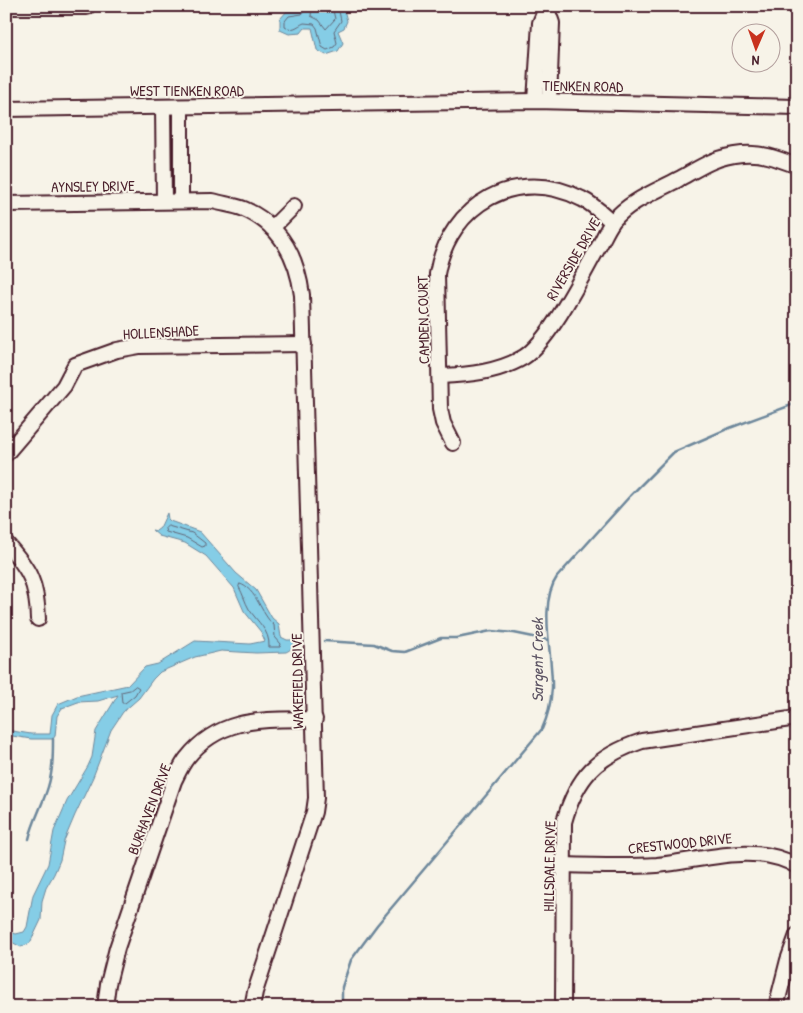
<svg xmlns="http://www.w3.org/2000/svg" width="803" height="1013" font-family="'Patrick Hand',sans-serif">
<rect width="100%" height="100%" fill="#f7f3e8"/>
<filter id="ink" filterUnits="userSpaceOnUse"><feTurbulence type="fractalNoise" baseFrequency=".02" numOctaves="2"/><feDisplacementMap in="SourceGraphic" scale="10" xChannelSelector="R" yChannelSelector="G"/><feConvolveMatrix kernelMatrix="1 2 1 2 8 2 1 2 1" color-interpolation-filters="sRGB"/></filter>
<g filter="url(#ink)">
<g fill="#85cde6" stroke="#6d879b">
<polygon points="301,6 343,6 347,21 344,28 338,31 343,43 338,51 326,55 317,50 312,28 305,28 301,33 289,34 280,30 280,19 287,11 299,10"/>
<path d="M167,513L168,519L170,521L200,532L236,573L256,590L272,618L279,624L281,637L287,640H295C295,645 291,650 286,652L256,653L221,651L195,657L160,672L153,679L139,698L123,712L111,730L93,777L75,815L64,841L60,860L54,874L46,888L42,901L41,920L30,943L21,947L6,939V930L16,934L24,932L27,927L33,895L48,864L54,831L67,801L88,766L92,757L96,731L118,695L98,701L78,702L62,708L57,716L55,736L53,739H31L6,735V730L31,734H50L52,715L58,704L77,696L128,685L145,667L158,664L195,641L250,644L265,641L261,632L244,611L234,588L206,556L185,543L159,536L152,530L156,531L160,528Z"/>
</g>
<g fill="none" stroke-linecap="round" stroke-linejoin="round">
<g stroke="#626576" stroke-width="1">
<path d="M305,6V10L302,14L289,16L285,21V26C293,32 297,26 304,23L314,24L317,28L322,47L327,50L334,47L337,43L334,31L341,21L338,6"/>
<polyline points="312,6 311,16 319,20 326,29 335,19 332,6"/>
<polygon points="168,526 192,533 205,543 205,546 202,547 187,538 166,532 165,529"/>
<path d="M240,584C257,589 261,615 274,625L275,637L281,644L280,647H269C270,630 257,622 249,609C245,602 243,594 239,587Z"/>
<polygon points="136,686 139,688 135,695 125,703 122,703 121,692 130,690"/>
</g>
<g stroke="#6d879b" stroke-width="2.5">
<polyline points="324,641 374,644 392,651 405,652 441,638 457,638 491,631 514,633 548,640"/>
<path d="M29,839C33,821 43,804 48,787C53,771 53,754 53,739"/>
<path d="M342,1007V987L351,960L377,925L542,729C548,716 551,702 552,688C553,656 538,604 557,577L630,496L674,452L727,429L797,403"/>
</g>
<defs>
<g id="minor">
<polyline points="6,7 87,7"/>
<polyline points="547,9 552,23 549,101"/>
<polyline points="535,101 540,23 547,6"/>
<polyline points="163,107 164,201"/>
<polyline points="181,107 181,201"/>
<polyline points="6,109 535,101 797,107"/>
<path d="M6,204L213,201C223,204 234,205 244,209C281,225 297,257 302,295L316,798L314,812L255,992L252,1007"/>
<polyline points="272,228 294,206"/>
<path d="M440,376C469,375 499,372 524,357C551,339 581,277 598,248C603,239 607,229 613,221C629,201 657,191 679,179C690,173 701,166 713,161C722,157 733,155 742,154C762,152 779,159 797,166"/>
<path d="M453,443L443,423L440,409L437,274C449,204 517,165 582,199C593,204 603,214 612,222"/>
<polyline points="6,454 64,386 75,365 117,350 139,346 304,344"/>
<path d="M6,543C30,570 37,583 38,619"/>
<path d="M564,865C595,866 626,867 657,865C702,861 754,841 797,866"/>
<path d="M105,1007L108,984L117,948L174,781C178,773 182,764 187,758C221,715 267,720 315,719"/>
<path d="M563,1007L564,822C577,776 597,756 642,741L797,718"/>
<polyline points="776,1007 788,960 797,935"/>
</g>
</defs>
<use href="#minor" stroke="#4a1f2b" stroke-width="18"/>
<use href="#minor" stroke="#f7f3e8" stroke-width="14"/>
</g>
</g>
<g text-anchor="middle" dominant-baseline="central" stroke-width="4" stroke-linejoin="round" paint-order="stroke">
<g font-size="15" fill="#4a1f2b" stroke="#f7f3e8">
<text transform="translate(583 86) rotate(1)">TIENKEN ROAD</text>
<text x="187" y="90">WEST TIENKEN ROAD</text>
<text transform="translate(93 186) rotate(-1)">AYNSLEY DRIVE</text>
<text transform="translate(573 259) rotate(-60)">RIVERSIDE DRIVE</text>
<text transform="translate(423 320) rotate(-91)">CAMDEN COURT</text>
<text transform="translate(161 332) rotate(-3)">HOLLENSHADE</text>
<text transform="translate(297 681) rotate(-91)">WAKEFIELD DRIVE</text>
<text transform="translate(149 809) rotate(-69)">BURHAVEN DRIVE</text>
<text transform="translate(680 843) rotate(-6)">CRESTWOOD DRIVE</text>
<text transform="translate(549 866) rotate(-89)">HILLSDALE DRIVE</text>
</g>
<g font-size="16" font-style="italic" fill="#5c5363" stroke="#f7f3e8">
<text transform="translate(537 660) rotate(-90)">Sargent Creek</text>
</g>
</g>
<rect width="803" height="1013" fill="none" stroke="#f7f3e8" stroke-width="25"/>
<rect x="12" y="12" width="778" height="988" fill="none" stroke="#4a1f2b" stroke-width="2" filter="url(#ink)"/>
<g transform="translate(756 48) rotate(182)"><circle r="24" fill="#f7f3e8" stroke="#b29e9c"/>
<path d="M0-4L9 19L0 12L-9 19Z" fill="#c8321e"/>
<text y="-8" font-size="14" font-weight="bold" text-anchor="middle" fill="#4a1f2b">N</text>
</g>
</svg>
